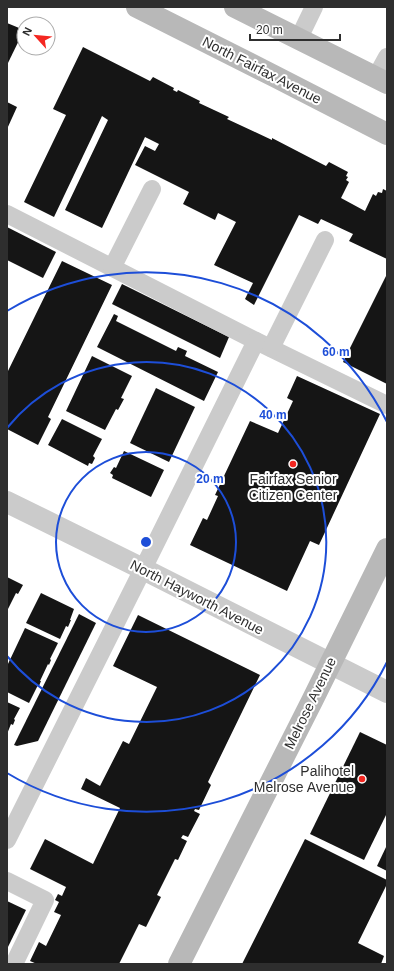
<svg xmlns="http://www.w3.org/2000/svg" width="394" height="971" font-family="Arial,sans-serif">
<rect width="100%" height="100%" fill="#fff"/>
<g fill="#151515">
<polygon points="7,23 24,30 7,65"/>
<polygon points="83,47 150,81 153,77 174,88 173,90 177,92 178,90 200,101 199,103 229,117 227,119 272,140 272,138 326,166 329,162 348,172 346,176 348,177 346,180 349,182 341,198 365,211 373,194 376,196 378,192 382,193 383,189 387,191 387,259 349,241 353,234 321,219 318,224 299,215 254,305 245,299 253,283 214,265 236,222 218,213 215,220 183,204 189,192 135,165 145,146 155,151 159,144 145,137 102,228 65,210 108,120 102,116 54,217 24,202 66,115 53,109"/>
<polygon points="7,102 17,107 7,129"/>
<polygon points="7,227 56,252 43,278 7,260"/>
<polygon points="62,261 112,285 48,417 51,419 38,445 7,429 7,373"/>
<polygon points="387,274 387,384 343,362"/>
<polygon points="122,284 229,337 220,358 112,304"/>
<polygon points="114,314 118,316 116,321 176,351 178,347 187,351 185,356 218,372 204,401 97,347"/>
<polygon points="92,356 132,376 121,398 124,399 118,410 116,409 105,430 66,411"/>
<polygon points="297,376 380,414 319,545 310,541 287,591 190,545 203,518 207,520 218,496 215,495 250,421 278,433 293,401 287,398"/>
<polygon points="156,388 195,407 169,462 130,443"/>
<polygon points="62,419 102,439 93,456 95,458 92,464 89,463 88,466 48,445"/>
<polygon points="124,451 164,470 151,497 112,478 113,475 110,473 114,467 116,468"/>
<polygon points="7,577 23,585 18,594 16,593 7,611"/>
<polygon points="41,593 74,609 70,620 71,620 68,627 66,626 60,639 26,623"/>
<polygon points="79,614 96,623 38,741 17,746 14,745"/>
<polygon points="138,615 260,675 208,782 211,785 199,810 195,809 194,811 200,814 188,837 183,835 181,838 187,841 178,860 175,859 157,895 161,897 146,927 139,924 119,964 37,964 30,961 39,942 46,946 61,915 54,912 59,902 55,900 58,894 62,896 66,887 30,869 45,839 93,864 120,808 81,789 86,778 100,786 123,741 129,744 157,687 113,666"/>
<polygon points="25,628 58,643 50,659 51,660 49,665 48,664 40,681 41,681 39,686 38,685 29,703 7,692 7,666"/>
<polygon points="7,702 20,708 14,719 15,720 13,725 11,724 7,734"/>
<polygon points="360,732 387,745 387,813 364,860 310,834"/>
<polygon points="305,839 387,880 387,884 358,943 384,956 381,964 242,964"/>
<polygon points="387,845 387,871 377,866"/>
<polygon points="7,901 26,910 7,949"/>
</g>
<g fill="none" stroke-linecap="round" stroke-linejoin="round">
<g stroke="#cbcbcb" stroke-width="18">
<polyline points="299,38 314,7"/>
<polyline points="376,77 387,57"/>
<polyline points="7,214 256,341 387,405"/>
<polyline points="112,268 152,189"/>
<polyline points="271,348 325,240"/>
<polyline points="7,840 143,569 256,341"/>
<polyline points="7,881 45,900 14,964"/>
</g>
<polyline stroke="#cbcbcb" stroke-width="22" points="7,502 143,569 387,692"/>
<g stroke="#b8b8b8" stroke-width="22">
<polyline points="137,7 276,77 387,134"/>
<polyline points="235,7 387,83"/>
<polyline points="179,964 312,701 387,549"/>
</g>
</g>
<g fill="none" stroke="#1d4ed8" stroke-width="2">
<circle cx="146" cy="542" r="90"/>
<path d="M7 428A180 180 0 1 1 7 656"/>
<path d="M387 662A269 269 0 0 1 7 773M7 311A269 269 0 0 1 387 422"/>
</g>
<g fill="#f42721" stroke="#fff" stroke-width="1.5">
<circle cx="293" cy="464" r="4"/>
<circle cx="362" cy="779" r="4"/>
</g>
<g text-anchor="middle" dominant-baseline="central" stroke-width="4" stroke-linejoin="round" paint-order="stroke">
<g font-size="14" fill="#2e2e2e" stroke="#fff">
<text transform="translate(262 70) rotate(27)">North Fairfax Avenue</text>
<text transform="translate(197 597) rotate(27)">North Hayworth Avenue</text>
<text transform="translate(310 703) rotate(-64)">Melrose Avenue</text>
</g>
<g font-size="14" fill="#2e2e2e" stroke="#fff">
<text x="293" y="479">Fairfax Senior<tspan x="293" dy="16">Citizen Center</tspan></text>
<text x="354" y="771" text-anchor="end">Palihotel<tspan x="354" dy="16">Melrose Avenue</tspan></text>
</g>
</g>
<circle cx="146" cy="542" r="6" fill="#1d4ed8" stroke="#fff" stroke-width="2"/>
<g font-size="12" text-anchor="middle" font-weight="bold" fill="#1d4ed8" stroke="#fff" stroke-width="4" stroke-linejoin="round" paint-order="stroke">
<text x="336" y="356">60 m</text>
<text x="273" y="419">40 m</text>
<text x="210" y="483">20 m</text>
</g>
<rect width="394" height="971" fill="none" stroke="#2e2e2e" stroke-width="16"/>
<g transform="translate(36 36) rotate(297)"><circle r="19" fill="#ffffff" stroke="#ababab"/>
<path d="M0-3L7 15L0 10L-7 15Z" fill="#f42721"/>
<text y="-6" font-size="11" font-weight="bold" text-anchor="middle" fill="#2e2e2e">N</text>
</g>
<path d="M250 34v6h90v-6" fill="none" stroke="#2e2e2e" stroke-width="2"/>
<text x="256" y="34" font-size="12" fill="#2e2e2e" stroke="#ffffff" stroke-width="3" paint-order="stroke">20 m</text>
</svg>
